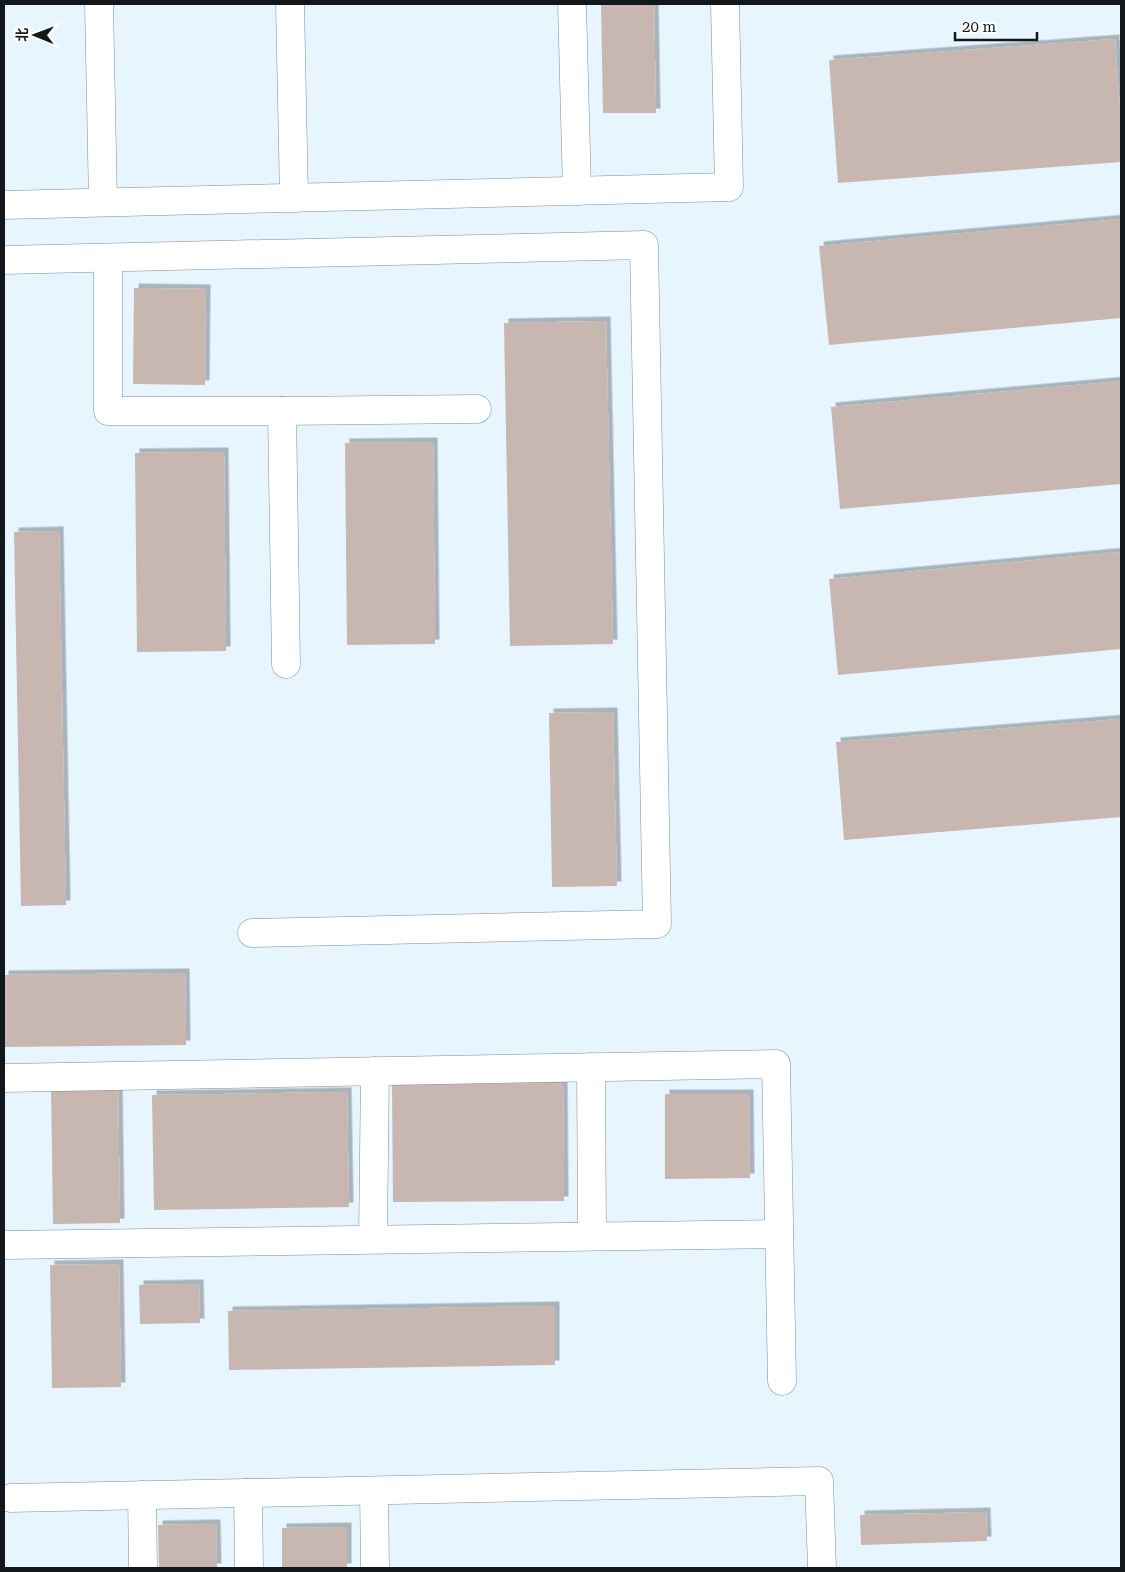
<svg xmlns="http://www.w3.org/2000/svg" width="1125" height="1572" font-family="'Roboto Serif','Noto Sans SC',serif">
<defs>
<filter id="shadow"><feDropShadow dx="4.5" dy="-4.5" stdDeviation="0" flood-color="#0004"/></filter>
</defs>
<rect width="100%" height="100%" fill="#f8fbfd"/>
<rect fill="#e6f5fe" x="4" y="4" width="1117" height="1564"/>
<g fill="#c8b6b1" filter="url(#shadow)">
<polygon points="601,4 654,4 656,113 603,113"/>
<polygon points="1115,39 1121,126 1121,162 838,183 829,60"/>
<polygon points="1121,219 1121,318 829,345 819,246"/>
<polygon points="134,288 206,289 205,385 133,384"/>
<polygon points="606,321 613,644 510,646 504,323"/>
<polygon points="1121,381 1121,484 840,509 831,407"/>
<polygon points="433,442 435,644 347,645 345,443"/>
<polygon points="224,452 226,651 137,652 135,453"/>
<polygon points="59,531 66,905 21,906 14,532"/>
<polygon points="1121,552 1121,649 838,675 829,579"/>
<polygon points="613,712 617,886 552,887 549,713"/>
<polygon points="1121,719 1121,817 844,840 836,742"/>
<polygon points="185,973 186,1045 4,1047 4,975"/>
<polygon points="563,1083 564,1201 393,1202 392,1085"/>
<polygon points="118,1086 120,1223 53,1224 51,1087"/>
<polygon points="347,1092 349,1207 154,1210 152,1095"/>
<polygon points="665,1094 749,1094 750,1178 665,1179"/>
<polygon points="119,1264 121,1387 52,1388 50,1265"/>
<polygon points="199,1284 200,1323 140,1324 139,1285"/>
<polygon points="555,1306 555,1365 229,1370 228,1311"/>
<polygon points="986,1512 987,1541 861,1545 860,1515"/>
<polygon points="216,1524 217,1568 159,1568 158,1525"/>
<polygon points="347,1527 347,1568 282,1568 282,1528"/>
</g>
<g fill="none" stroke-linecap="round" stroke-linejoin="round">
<defs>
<g id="minor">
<polyline points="99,4 103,202"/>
<polyline points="290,4 294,198"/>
<polyline points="572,4 577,191"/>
<polyline points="4,205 729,187 725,4"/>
<polyline points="108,258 108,411 282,411 477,409"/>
<polyline points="4,260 644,245 657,924 252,933"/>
<polyline points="282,411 286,664"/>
<polyline points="591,1067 592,1236"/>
<polyline points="4,1078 776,1064 782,1381"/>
<polyline points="373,1239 375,1071"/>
<polyline points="4,1245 779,1234"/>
<polyline points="374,1491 375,1568"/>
<polyline points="248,1493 249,1568"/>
<polyline points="142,1495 143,1568"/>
<polyline points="11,1498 819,1481 822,1568"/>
</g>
</defs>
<use href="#minor" stroke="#7f8e97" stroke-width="29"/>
<use href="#minor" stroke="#fff" stroke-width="28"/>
</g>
<rect width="1125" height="1572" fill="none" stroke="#11171a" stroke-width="10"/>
<g transform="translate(35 35) rotate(271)" stroke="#ffffff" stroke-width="4" paint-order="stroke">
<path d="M0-4L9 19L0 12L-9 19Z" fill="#11171a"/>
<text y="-8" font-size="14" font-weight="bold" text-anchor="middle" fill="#11171a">北</text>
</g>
<path d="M955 32v8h82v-8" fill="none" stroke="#11171a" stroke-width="2.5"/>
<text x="962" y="32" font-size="15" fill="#11171a" stroke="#ffffff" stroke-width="4" paint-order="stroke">20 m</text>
</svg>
